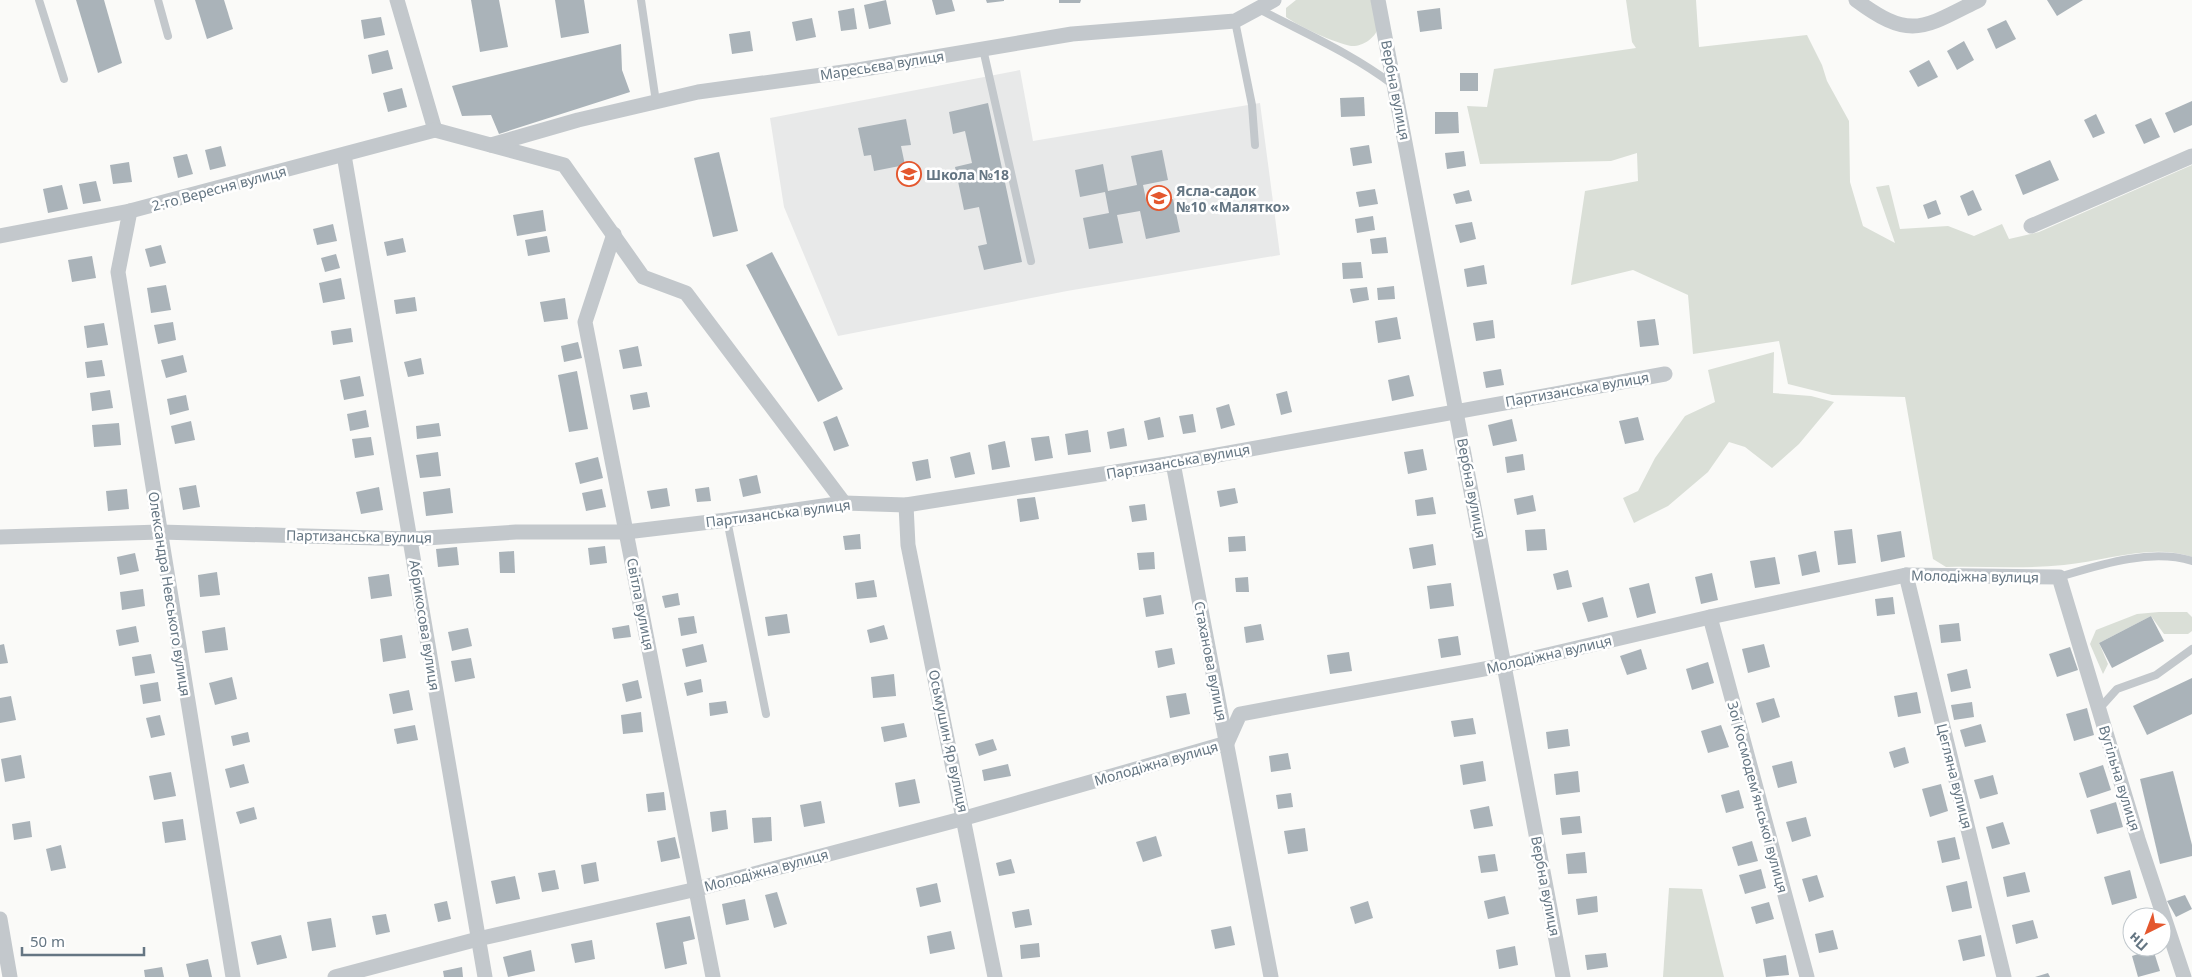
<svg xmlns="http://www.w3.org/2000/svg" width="2192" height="977" font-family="'Noto Sans',sans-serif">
<rect width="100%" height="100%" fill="#fafaf8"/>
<polygon fill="#e8e9e9" points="1020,70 1033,141 1260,103 1280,255 1067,291 838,336 784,207 770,118"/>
<g fill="#dadfd7">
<path d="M1296,0H1372C1374,8 1379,19 1378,27C1376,38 1362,47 1351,46C1335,43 1300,27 1286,17V8Z"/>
<path d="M1626,0H1696L1699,47L1807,35L1822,65L1827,81L1849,121L1850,182L1863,226L1895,243L1876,187L1889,185L1900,229L1948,226L1974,236L2002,224L2009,239L2039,232L2192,165V557C2151,543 2106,561 2064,565C2025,569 1985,566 1946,567L1933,559L1905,397L1832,395L1788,384L1779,341L1693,354L1688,295L1633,270L1571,285L1585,191L1638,181L1637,153L1611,161L1480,164L1467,106L1487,107L1494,69L1636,48L1632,42Z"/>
<polygon points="1774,352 1773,393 1811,396 1834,402 1799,444 1772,468 1745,447 1729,442 1708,472 1668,506 1634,523 1623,498 1638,491 1655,458 1685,416 1715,402 1708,370"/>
<polygon points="2159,612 2187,612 2192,617 2192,631 2188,634 2164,634 2151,616 2099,643 2108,664 2103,674 2090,644 2096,630 2137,614"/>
<polygon points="1669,888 1702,889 1724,977 1663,977"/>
</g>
<g fill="#aab3b9">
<polygon points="76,0 104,0 122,63 98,73"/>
<polygon points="195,0 224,0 233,29 207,39"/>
<polygon points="471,0 499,0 508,47 480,52"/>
<polygon points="555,0 584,0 589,33 561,38"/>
<polygon points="886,0 891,24 869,29 864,5"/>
<polygon points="932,0 952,0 955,11 936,15"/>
<polygon points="986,0 1004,0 1004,1 987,3"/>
<polygon points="1059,0 1081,0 1080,3 1059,3"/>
<polygon points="2047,0 2083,0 2057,16"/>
<polygon points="854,8 857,29 841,31 838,11"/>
<polygon points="1440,8 1442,29 1420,32 1417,11"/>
<polygon points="381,17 385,35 364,39 361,20"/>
<polygon points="812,18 816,37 796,41 792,22"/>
<polygon points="2006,20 2016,39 1996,49 1987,29"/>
<polygon points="750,31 753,51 732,54 729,34"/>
<polygon points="1964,41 1974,60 1957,70 1947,51"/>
<polygon points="621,44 622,70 630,92 499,134 491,115 462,116 452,86"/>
<polygon points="388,50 393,69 372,74 368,55"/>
<polygon points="1929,60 1938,77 1918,87 1909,71"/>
<rect x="1460" y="73" width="18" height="18"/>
<polygon points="402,88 407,107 388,112 383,93"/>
<polygon points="1364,97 1365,116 1341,117 1340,98"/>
<polygon points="2192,101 2192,125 2174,133 2165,113"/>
<polygon points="988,103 1022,262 984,270 978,246 987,244 979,207 964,210 955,167 972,163 965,131 953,134 949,112"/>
<polygon points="1435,112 1458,112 1459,133 1435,134"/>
<polygon points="2096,114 2105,133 2093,138 2084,120"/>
<polygon points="2151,118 2160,137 2144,144 2135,125"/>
<polygon points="906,119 911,145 901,146 905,165 874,171 871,155 864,156 858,128"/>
<polygon points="1369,145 1372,163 1353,166 1350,148"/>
<polygon points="221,146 226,166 210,170 205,150"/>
<polygon points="1162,150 1168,180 1143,185 1147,204 1173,199 1180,232 1146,239 1140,211 1117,215 1123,243 1089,249 1083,218 1109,213 1105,192 1080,197 1075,170 1103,164 1108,191 1137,185 1131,156"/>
<polygon points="1464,151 1466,166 1447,169 1445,153"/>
<polygon points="719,152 738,231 713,237 694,158"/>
<polygon points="187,154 193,174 178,178 173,157"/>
<polygon points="2050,160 2059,180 2023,195 2015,175"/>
<polygon points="129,162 132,182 113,184 110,165"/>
<polygon points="96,181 101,201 83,204 79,184"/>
<polygon points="62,185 68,209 48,213 43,189"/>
<polygon points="1375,189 1378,204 1359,207 1356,192"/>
<polygon points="1469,190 1472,201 1456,204 1453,194"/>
<polygon points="1973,190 1982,210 1968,216 1960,196"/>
<polygon points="1936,200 1941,214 1928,219 1923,205"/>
<polygon points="543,210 546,231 517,236 513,215"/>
<polygon points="1373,216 1375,230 1357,233 1355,219"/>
<polygon points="1472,222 1476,239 1460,243 1455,225"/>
<polygon points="333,224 337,241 317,245 313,229"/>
<polygon points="547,236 550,252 528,256 525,240"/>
<polygon points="1386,237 1388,253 1372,254 1370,239"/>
<polygon points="403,238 406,252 387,256 384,242"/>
<polygon points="161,245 166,263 150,267 145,249"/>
<polygon points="772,252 843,389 818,402 746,265"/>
<polygon points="336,254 340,268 325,272 321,258"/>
<polygon points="92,256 96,278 72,282 68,260"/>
<polygon points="1361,262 1363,278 1343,279 1342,263"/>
<polygon points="1484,265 1487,284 1467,287 1464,269"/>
<polygon points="341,278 345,299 323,303 319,283"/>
<polygon points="166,285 171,310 151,313 147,288"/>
<polygon points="1394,286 1395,299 1378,300 1377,288"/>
<polygon points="1367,287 1369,300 1353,303 1350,289"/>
<polygon points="415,297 417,311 396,314 394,300"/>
<polygon points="565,298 568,319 544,322 540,302"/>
<polygon points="1397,317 1401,339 1378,343 1375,321"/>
<polygon points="1655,319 1659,345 1640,347 1637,321"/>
<polygon points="1493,320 1495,338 1476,341 1473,323"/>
<polygon points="173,322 176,340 158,344 154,325"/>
<polygon points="104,323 108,345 87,348 84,326"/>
<polygon points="351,328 353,342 333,345 331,331"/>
<polygon points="578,342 582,358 564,362 561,346"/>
<polygon points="638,346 642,366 623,369 619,350"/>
<polygon points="183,355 187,372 166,378 161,360"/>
<polygon points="421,358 424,374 408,377 404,362"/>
<polygon points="102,360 105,376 87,378 85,362"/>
<polygon points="1501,369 1504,385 1486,388 1483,372"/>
<polygon points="577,371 588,429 569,432 558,375"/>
<polygon points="1409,375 1414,396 1392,401 1388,380"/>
<polygon points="360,376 364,396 344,400 340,380"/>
<polygon points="110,390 113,408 92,411 90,393"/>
<polygon points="1287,391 1292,412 1281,415 1276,394"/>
<polygon points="647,392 650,407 633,410 630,395"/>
<polygon points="186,395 189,410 170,415 167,399"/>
<polygon points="1229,404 1235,425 1221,429 1216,408"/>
<polygon points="366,410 369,427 350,431 347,414"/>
<polygon points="1193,414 1196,432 1183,434 1179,416"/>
<polygon points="837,416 849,446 834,451 823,422"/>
<polygon points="1160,417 1164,437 1148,440 1144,421"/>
<polygon points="1638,417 1644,440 1625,444 1619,421"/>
<polygon points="1512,419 1517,441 1493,446 1488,425"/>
<polygon points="191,421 195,440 175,444 171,426"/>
<polygon points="119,423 121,445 94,447 92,425"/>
<polygon points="439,423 441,436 417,439 416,426"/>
<polygon points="1124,428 1127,446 1110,449 1107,432"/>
<polygon points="1088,430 1091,452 1068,455 1065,434"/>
<polygon points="1049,436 1053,458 1035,461 1031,438"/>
<polygon points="371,437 374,455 355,458 352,439"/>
<polygon points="1005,441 1010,467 992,470 988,445"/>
<polygon points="1423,449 1427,470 1408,474 1404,452"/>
<polygon points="438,452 441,476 420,478 416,455"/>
<polygon points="970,452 975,474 955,478 950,457"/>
<polygon points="1523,454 1525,470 1507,473 1505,457"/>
<polygon points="598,457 603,478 580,484 575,463"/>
<polygon points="928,459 931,478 916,481 912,462"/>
<polygon points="757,475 761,493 743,497 739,479"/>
<polygon points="196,485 200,507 183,510 179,488"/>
<polygon points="379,487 383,510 361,514 356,492"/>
<polygon points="709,487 711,501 697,502 695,489"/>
<polygon points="450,488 453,513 426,516 423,492"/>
<polygon points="667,488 670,506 651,509 647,491"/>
<polygon points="1235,488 1238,503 1220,507 1217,491"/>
<polygon points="127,489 129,509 108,511 106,491"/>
<polygon points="602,489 606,507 586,511 582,493"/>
<polygon points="1533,495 1536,511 1517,515 1514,499"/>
<polygon points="1035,497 1039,519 1020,522 1017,499"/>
<polygon points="1433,497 1436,514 1417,516 1415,500"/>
<polygon points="1145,504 1147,520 1132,522 1129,506"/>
<polygon points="1545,529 1547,550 1527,551 1525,530"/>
<polygon points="1852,529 1856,563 1838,565 1834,531"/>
<polygon points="1901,531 1905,557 1881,562 1877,535"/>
<polygon points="860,534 861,549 845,550 843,536"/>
<polygon points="1245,536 1246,551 1229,552 1228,537"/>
<polygon points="1433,544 1436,565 1413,569 1409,548"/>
<polygon points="605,546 607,563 590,565 588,548"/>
<polygon points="457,547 459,565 438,567 436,549"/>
<polygon points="514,551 515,573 500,573 499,552"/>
<polygon points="1816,551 1820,572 1802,576 1798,555"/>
<polygon points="1154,552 1155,569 1139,570 1137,553"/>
<polygon points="135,553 139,571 120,575 117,557"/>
<polygon points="1775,557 1780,584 1755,588 1750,561"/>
<polygon points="1568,570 1572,587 1557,590 1553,574"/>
<polygon points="217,572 220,595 200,597 198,575"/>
<polygon points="1712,573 1718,600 1701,604 1695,577"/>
<polygon points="389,574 392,596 371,599 368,577"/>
<polygon points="1248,577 1249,592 1236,592 1235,578"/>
<polygon points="874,580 877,597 857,599 855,583"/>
<polygon points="1451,583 1454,606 1430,609 1427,586"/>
<polygon points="1649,583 1656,613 1637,618 1629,588"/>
<polygon points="143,589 145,606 122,610 120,592"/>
<polygon points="678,593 680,605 665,608 662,596"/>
<polygon points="1161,595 1164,614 1146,617 1143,598"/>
<polygon points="1603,597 1608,617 1588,622 1582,603"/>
<polygon points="1893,597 1895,614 1877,616 1875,599"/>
<polygon points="787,614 790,633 768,636 765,617"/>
<polygon points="694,616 697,633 681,636 678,618"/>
<polygon points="2151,616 2164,641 2112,668 2099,643"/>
<polygon points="1959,623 1961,641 1941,643 1939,625"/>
<polygon points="1261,624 1264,640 1246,643 1244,627"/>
<polygon points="629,625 631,637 614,639 612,628"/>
<polygon points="884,625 888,639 870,643 867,630"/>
<polygon points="136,626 139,642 119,646 116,630"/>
<polygon points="225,627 228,650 205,653 202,631"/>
<polygon points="468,628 472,646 452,651 448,632"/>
<polygon points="402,635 406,658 383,662 380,639"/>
<polygon points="1458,636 1461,655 1441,658 1438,639"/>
<polygon points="4,644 8,663 0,664 0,645"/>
<polygon points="703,644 707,662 686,667 682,649"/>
<polygon points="1764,644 1770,667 1748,673 1742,649"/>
<polygon points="2070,647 2078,670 2057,677 2049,654"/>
<polygon points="1172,648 1175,664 1158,668 1155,651"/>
<polygon points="1641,649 1647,669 1627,675 1620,656"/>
<polygon points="1349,652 1352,671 1330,674 1327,655"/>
<polygon points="151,654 155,673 135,676 132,657"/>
<polygon points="471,658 475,678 455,682 451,661"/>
<polygon points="1708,662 1714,683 1692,690 1686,669"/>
<polygon points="1967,669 1971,688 1951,692 1947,674"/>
<polygon points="894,674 896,696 873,698 871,677"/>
<polygon points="232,677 237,699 215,705 209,683"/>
<polygon points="2192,678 2192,714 2147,735 2133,706"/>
<polygon points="701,679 703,692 687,696 684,683"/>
<polygon points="638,680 642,698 626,702 622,684"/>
<polygon points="158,682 161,701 143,704 140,685"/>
<polygon points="409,690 413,710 393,714 389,694"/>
<polygon points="1917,692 1921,713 1898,717 1894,696"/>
<polygon points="1186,693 1190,714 1170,718 1166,696"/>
<polygon points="11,696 16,720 0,723 0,698"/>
<polygon points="1774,698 1780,717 1762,723 1756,703"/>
<polygon points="726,701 728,713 710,716 709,703"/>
<polygon points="1972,702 1974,717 1954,720 1951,705"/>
<polygon points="2087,708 2094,735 2074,741 2066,714"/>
<polygon points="641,712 643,732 623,734 621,715"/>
<polygon points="160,715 165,735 151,738 146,718"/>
<polygon points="1473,718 1476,734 1454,737 1451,721"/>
<polygon points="904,723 907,737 884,742 881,727"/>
<polygon points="1981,724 1986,742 1965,747 1960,730"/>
<polygon points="415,725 418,740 397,744 394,729"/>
<polygon points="1721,725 1729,747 1708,753 1701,731"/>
<polygon points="1568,729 1570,746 1548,749 1546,732"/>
<polygon points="248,732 250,742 233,746 231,736"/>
<polygon points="993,739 997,750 979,756 975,744"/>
<polygon points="1905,747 1909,763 1894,768 1889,752"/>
<polygon points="1288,753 1291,769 1271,772 1269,756"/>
<polygon points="21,755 25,778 5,782 1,759"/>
<polygon points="1483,761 1486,781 1463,785 1460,765"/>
<polygon points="1792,761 1797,783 1778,788 1772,766"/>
<polygon points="244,764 249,783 230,788 225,769"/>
<polygon points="1008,764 1011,776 984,781 982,770"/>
<polygon points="2103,765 2111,790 2087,798 2079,773"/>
<polygon points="1578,771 1580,792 1556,795 1554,774"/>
<polygon points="2173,771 2192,845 2192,856 2160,864 2140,779"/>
<polygon points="171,772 176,796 154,800 149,776"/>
<polygon points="1993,775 1998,794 1980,799 1974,780"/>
<polygon points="915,779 920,803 899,807 895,783"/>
<polygon points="1941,784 1948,811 1930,817 1922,789"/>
<polygon points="1739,790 1744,808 1726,813 1721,795"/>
<polygon points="664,792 666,810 648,812 646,794"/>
<polygon points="1291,793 1293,807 1278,809 1276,795"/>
<polygon points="821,801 825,823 804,827 800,805"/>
<polygon points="2116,802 2123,827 2097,834 2090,810"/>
<polygon points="1489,806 1493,826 1474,829 1470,810"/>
<polygon points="254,807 257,819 240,824 236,812"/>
<polygon points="726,810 728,829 712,832 710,812"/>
<polygon points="1580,816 1582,833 1562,835 1560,818"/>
<polygon points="771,817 772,841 754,843 752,818"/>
<polygon points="1806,817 1811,836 1792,842 1786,822"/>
<polygon points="183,819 186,840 165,843 162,822"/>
<polygon points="30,821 32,837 14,840 12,824"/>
<polygon points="2003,822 2010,844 1992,849 1986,827"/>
<polygon points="1305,828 1308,851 1288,854 1284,831"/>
<polygon points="1156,836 1162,856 1143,862 1136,842"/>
<polygon points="675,837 680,858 661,862 657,841"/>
<polygon points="1955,837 1960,859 1942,863 1937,841"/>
<polygon points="1752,841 1758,861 1738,866 1732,847"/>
<polygon points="61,845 66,868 51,871 46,849"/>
<polygon points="1585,852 1587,873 1568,874 1566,854"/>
<polygon points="1495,854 1498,871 1481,873 1478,856"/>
<polygon points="1011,859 1015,873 999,876 996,863"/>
<polygon points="596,862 599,881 584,884 581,865"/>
<polygon points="1761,869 1766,888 1745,894 1739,875"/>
<polygon points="555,870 559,889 542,892 538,873"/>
<polygon points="2130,870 2137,898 2112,905 2104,877"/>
<polygon points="2025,872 2030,892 2007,897 2003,877"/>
<polygon points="1817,875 1824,897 1809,902 1802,879"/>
<polygon points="515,876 520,899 496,904 491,881"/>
<polygon points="1967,881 1972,908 1952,912 1946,886"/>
<polygon points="937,883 941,902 920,907 916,888"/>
<polygon points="777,892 787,924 774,928 765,895"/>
<polygon points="2185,895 2192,909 2176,917 2167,901"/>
<polygon points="1505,896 1509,914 1488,919 1484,901"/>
<polygon points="1597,896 1598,912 1578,915 1576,899"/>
<polygon points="745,899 749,920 726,925 722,904"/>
<polygon points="447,901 451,919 438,922 434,904"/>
<polygon points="1368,901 1373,918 1355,924 1350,907"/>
<polygon points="1769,902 1774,919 1756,924 1751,907"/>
<polygon points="1029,909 1032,925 1015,928 1012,912"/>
<polygon points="386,914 390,932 376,935 372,916"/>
<polygon points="690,916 695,939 683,942 687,964 665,969 656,923"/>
<polygon points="331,918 336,947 312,951 307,922"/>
<polygon points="2033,920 2038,938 2016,944 2012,925"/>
<polygon points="1231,926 1235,945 1215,949 1211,930"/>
<polygon points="1833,930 1838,949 1819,953 1815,934"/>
<polygon points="951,931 955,949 930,954 927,936"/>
<polygon points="281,935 287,958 257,965 251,942"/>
<polygon points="1981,935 1985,956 1963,961 1958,940"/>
<polygon points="592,940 595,959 575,963 571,944"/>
<polygon points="1039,943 1040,957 1021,959 1020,945"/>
<polygon points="1515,946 1518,965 1499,969 1496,950"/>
<polygon points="2153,949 2160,971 2138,977 2132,956"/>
<polygon points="531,950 535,971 508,977 503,957"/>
<polygon points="1606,953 1608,967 1587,970 1585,955"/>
<polygon points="1786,955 1789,975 1766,977 1763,959"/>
<polygon points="208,959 212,977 189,977 186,964"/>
<polygon points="162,967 164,977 145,977 144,970"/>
<polygon points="462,967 463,977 444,977 443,971"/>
<polygon points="2048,973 2050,977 2035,977"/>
</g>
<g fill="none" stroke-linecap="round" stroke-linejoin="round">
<g stroke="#c3c8cc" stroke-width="8">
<polyline points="39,0 64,79"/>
<polyline points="158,0 168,36"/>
<polyline points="641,0 656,102"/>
<path d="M1259,9C1304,33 1351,53 1392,84"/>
<polyline points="1235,21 1252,105 1255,145"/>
<polyline points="983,49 1031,261"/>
<polyline points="727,520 766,714"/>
<path d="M2059,577C2099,565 2150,548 2192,561"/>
<polyline points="2099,709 2117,689 2156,675 2192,649"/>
</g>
<g stroke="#c3c8cc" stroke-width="15">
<polyline points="397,0 435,130"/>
<polyline points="1378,0 1563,977"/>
<path d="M1856,0C1911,41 1923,28 1979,0"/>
<polyline points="435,130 564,165 643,277 686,293 844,503"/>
<polyline points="491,145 578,120 698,92 858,70 1072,34 1235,21 1274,0"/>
<polyline points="344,155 485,977"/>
<polyline points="130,211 118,272 233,977"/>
<polyline points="2031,226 2192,156"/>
<polyline points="614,234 585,322 713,977"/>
<polyline points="0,236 130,211 435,130"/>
<polyline points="1173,463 1271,977"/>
<polyline points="906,505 908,545 995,977"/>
<polyline points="0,537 160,532 411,539 516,532 626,532 727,520 844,503 906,505 1173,463 1665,374"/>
<polyline points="1906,575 2004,977"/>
<polyline points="1710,617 1807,977"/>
<polyline points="0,919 10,977"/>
<polyline points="335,977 478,939 697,889 965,818 1227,743 1240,714 1505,665 1710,617 1906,575 2059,577 2138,839 2184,977"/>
</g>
</g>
<defs>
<symbol id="school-ring" viewBox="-11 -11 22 22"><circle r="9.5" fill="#fff" stroke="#e4572e" stroke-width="1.5"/><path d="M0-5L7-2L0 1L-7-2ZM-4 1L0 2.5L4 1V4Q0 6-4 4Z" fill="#e4572e"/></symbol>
</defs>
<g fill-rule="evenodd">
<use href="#school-ring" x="895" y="160" width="28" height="28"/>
<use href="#school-ring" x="1145" y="184" width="28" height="28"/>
</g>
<g text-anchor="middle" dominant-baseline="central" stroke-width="5" stroke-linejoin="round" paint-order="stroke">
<g font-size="14" fill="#657683" stroke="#fff">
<text transform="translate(882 65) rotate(-9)">Маресьєва вулиця</text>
<text transform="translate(1396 90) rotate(79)">Вербна вулиця</text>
<text transform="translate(219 188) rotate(-15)">2-го Вересня вулиця</text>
<text transform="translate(1577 389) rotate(-10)">Партизанська вулиця</text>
<text transform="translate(1178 461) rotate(-10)">Партизанська вулиця</text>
<text transform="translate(1472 488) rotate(79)">Вербна вулиця</text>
<text transform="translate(778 513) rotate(-7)">Партизанська вулиця</text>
<text transform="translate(359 536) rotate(1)">Партизанська вулиця</text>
<text transform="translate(1975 576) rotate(1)">Молодіжна вулиця</text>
<text transform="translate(170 594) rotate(81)">Олександра Невського вулиця</text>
<text transform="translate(641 604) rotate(79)">Світла вулиця</text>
<text transform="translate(425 625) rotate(81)">Абрикосова вулиця</text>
<text transform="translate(1549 654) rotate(-13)">Молодіжна вулиця</text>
<text transform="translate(1211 661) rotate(79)">Стаханова вулиця</text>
<text transform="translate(949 741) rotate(78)">Осьмушин Яр вулиця</text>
<text transform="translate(1156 763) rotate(-16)">Молодіжна вулиця</text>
<text transform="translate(1955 776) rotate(76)">Цегляна вулиця</text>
<text transform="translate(2120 778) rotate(73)">Вугільна вулиця</text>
<text transform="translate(1758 797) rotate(75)">Зої Космодем’янської вулиця</text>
<text transform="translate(766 870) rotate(-15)">Молодіжна вулиця</text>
<text transform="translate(1546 886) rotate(79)">Вербна вулиця</text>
</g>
<g font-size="14" font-weight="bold" fill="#657683" stroke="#fff" text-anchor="start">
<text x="926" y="174">Школа №18</text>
<text x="1176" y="190">Ясла-садок<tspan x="1176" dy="16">№10 «Малятко»</tspan></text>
</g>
</g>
<g transform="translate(2147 932) rotate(222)"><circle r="24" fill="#ffffff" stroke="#c1c8cd"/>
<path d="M0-4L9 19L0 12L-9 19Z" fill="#e4572e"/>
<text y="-8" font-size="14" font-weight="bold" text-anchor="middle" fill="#657683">Пн</text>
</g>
<path d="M22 947v8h122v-8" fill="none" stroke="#657683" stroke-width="2.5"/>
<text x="30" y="947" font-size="15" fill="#657683" stroke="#ffffff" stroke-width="4" paint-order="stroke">50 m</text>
</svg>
